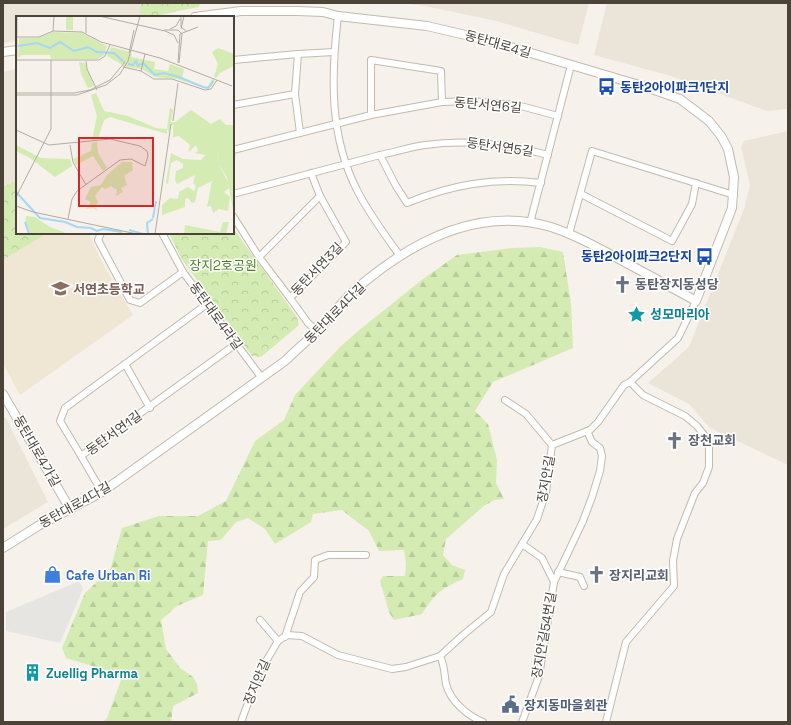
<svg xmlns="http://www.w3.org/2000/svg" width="791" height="725" font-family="'Space Grotesk','Noto Sans KR',sans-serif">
<defs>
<pattern id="forest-firs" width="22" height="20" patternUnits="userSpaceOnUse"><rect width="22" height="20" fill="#d4ebb3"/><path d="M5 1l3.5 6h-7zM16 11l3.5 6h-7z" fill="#b8cb9b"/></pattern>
<pattern id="park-crowns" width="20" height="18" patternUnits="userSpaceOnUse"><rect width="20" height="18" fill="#d4ebb3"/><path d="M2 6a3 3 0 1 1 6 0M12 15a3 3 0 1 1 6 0" fill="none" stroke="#b8cb9b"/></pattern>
</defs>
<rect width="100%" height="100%" fill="#f6f2eb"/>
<g fill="#eae4d9">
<polygon points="3,3 141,3 139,17 17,17 17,41 3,43"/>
<polygon points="402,3 589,3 578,45 496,21 425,6"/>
<polygon points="607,3 788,3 788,109 767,111 671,76 594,55"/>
<polygon points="17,69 17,180 3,187 3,72"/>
<polygon points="788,131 788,465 710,428 689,404 648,383 689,347 744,209 750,185 741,147 744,141"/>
<polygon points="3,417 6,418 48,502 3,529"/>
</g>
<polygon fill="#efe7d4" points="48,233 88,233 102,262 133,315 20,395 3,364 3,260"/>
<path fill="url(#forest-firs)" d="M540,247L563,252L571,304L573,348L493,382L475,411L488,424L497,460L496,483L504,499L494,500L484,506L446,539L443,555L452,565L465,570L463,579C440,589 435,594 422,614L394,620L389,612L380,581L383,576H405L406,563L404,550L379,551L369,531L342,510L313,514L311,522L275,544L265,529L248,518L236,522L221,540L208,541L203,595L177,606L161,620L166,649L180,668L193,677L197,684L198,693L173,706L171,722H103L107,718L121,680L112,672L66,658L62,648L85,593L110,570L122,528L159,516H198L226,501L255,441L284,420L295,395L340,347L358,331L423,279L457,255L511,248Z"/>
<g fill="url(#park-crowns)">
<path d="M141,3H200L199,7C179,10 158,17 139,17Z"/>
<polygon points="17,180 17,233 48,233 3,260 3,187"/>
<polygon points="233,228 297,317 299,325 261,357 252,356 181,258 169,233 233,233"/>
</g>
<polygon fill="#e7e5e2" points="79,581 83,589 60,643 6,631 6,612"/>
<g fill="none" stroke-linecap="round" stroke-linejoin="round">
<defs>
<g id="minor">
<path d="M338,16C331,76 329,137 358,192C370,215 385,235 400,256"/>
<polyline points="298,54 334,52"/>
<polyline points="233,60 298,54 295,94 300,133"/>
<polyline points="442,102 371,115 371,60 441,71 442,102 471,101 517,105 558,116"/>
<polyline points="233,105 295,94"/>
<polyline points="233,150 371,115"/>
<path d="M541,183C493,177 451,185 407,203L396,186L380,155C395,152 410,147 425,145C467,139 508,144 548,155"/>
<polyline points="233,194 380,155"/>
<polyline points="581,194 672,241 692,204 696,183"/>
<polyline points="233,216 259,257 290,298 346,242 320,196 311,173"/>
<polyline points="530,223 571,65"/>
<polyline points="101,233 98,240 130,300 140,303 183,272"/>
<polyline points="162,233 183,272 261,377"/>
<polyline points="569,234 592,151 734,195"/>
<polyline points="259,257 320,196"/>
<polyline points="290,298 308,323 317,331"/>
<polyline points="207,304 65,408 60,421 81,456 236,344"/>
<polyline points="125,364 150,408"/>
<polyline points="630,382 678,338 696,301"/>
<polyline points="505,400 526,414 552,445"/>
<polyline points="81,456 102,492"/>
<polyline points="522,544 542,558 554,582"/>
<polyline points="558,572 580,577 584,586"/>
<polyline points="260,620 278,641"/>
<polyline points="285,637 300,592 314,577 315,560 328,555 366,555"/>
<path d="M440,656C445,666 444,674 446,684C450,701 468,716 483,722"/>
<polyline points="241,722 259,673 278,641 287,635 302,636 338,655 392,669 406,667 440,656 463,635 491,612 504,574 537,519 546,492 552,445 590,430 598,422 624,385 630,382 643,395 685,416 697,426 708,440 709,448 709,467 703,483 695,493 677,539 673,561 674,586 626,642 606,722"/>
<polyline points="522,722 539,676 554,582 583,521 592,497 600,471 602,456 600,448 592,442 587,431"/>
</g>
<g id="tertiary">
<polyline points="3,52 17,50"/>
<polyline points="3,394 70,509"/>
<path d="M3,548L38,526L102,492L285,361C295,351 306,342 316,332C329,318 341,303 355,290C409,243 477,205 551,227C575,235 597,247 619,259C645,273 671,287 696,301L732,208L734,177L728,149L721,136L709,121L680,99L646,87L487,40L427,26L338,16L323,12L297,11H241L195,17"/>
</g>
</defs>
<use href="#minor" stroke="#c2baad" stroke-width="8"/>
<use href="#tertiary" stroke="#c2baad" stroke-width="10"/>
<use href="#minor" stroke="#fff" stroke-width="6"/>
<use href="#tertiary" stroke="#fff" stroke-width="8"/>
</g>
<defs>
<symbol id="bus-bare" viewBox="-9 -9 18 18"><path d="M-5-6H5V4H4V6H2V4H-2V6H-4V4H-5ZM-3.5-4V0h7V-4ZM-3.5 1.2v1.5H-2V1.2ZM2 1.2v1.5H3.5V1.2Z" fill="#1a4fb4" stroke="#fff" stroke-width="2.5" paint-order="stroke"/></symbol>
<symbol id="church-bare" viewBox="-9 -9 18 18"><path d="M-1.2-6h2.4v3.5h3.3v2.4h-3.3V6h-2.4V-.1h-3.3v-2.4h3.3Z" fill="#6b7280" stroke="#fff" stroke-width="2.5" paint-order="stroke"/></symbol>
<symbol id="school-bare" viewBox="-9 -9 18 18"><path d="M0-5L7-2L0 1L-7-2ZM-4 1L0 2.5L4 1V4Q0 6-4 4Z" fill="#8d6e63" stroke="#fff" stroke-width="2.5" paint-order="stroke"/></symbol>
<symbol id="sight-bare" viewBox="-9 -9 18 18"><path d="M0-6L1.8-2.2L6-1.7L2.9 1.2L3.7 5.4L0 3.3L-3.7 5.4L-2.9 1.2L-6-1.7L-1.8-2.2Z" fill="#0f9aa8" stroke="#fff" stroke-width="2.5" paint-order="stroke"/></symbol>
<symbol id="shop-bare" viewBox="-9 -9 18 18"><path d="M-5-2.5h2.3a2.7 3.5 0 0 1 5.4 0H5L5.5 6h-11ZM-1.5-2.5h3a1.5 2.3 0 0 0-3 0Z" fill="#3f7fe0" stroke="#fff" stroke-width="2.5" paint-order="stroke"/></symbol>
<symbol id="building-bare" viewBox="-9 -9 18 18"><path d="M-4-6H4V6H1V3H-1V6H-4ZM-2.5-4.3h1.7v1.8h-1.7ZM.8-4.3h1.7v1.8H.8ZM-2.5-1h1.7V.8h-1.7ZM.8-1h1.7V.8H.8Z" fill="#0f9aa8" stroke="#fff" stroke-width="2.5" paint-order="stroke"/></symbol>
<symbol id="civic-bare" viewBox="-9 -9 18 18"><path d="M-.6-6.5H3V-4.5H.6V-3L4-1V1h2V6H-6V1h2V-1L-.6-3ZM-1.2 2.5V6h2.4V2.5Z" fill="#5c6f8a" stroke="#fff" stroke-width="2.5" paint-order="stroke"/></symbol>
</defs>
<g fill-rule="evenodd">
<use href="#bus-bare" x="594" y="74" width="25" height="25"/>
<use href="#bus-bare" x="692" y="244" width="25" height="25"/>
<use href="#church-bare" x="610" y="272" width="25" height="25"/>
<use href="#school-bare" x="48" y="276" width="25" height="25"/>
<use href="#sight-bare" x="624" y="302" width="25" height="25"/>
<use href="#church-bare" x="662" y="428" width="25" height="25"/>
<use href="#shop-bare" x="40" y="562" width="25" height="25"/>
<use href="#church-bare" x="584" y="562" width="25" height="25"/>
<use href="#building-bare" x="20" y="660" width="25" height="25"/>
<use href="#civic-bare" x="498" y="692" width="25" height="25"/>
</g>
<g text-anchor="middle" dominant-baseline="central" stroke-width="3" stroke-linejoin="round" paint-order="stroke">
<g font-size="13" fill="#4b4338" stroke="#fff">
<text transform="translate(498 44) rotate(16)">동탄대로4길</text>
<text transform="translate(488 105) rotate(5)">동탄서연6길</text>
<text transform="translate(500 147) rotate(8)">동탄서연5길</text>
<text transform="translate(317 269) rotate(-46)">동탄서연3길</text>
<text transform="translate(335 313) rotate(-45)">동탄대로4다길</text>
<text transform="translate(216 316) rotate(54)">동탄대로4라길</text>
<text transform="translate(114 433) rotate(-36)">동탄서연1길</text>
<text transform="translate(37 451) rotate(60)">동탄대로4가길</text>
<text transform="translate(546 479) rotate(-80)">장지안길</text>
<text transform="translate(75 505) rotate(-29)">동탄대로4다길</text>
<text transform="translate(544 635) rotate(-80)">장지안길54번길</text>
<text transform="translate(257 682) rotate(-67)">장지안길</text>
</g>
<g font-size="13" font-weight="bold" fill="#164399" stroke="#fff" text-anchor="start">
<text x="620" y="87">동탄2아이파크1단지</text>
<text x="692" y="256" text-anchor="end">동탄2아이파크2단지</text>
</g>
<g font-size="13" fill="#4d8028" stroke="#fff">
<text x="223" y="265">장지2호공원</text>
</g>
<g font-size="13" font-weight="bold" fill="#5b616d" stroke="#fff" text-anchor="start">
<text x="635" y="284">동탄장지동성당</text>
<text x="688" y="440">장천교회</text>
<text x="609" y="575">장지리교회</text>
</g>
<g font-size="13" font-weight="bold" fill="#785e54" stroke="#fff" text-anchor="start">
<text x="73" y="289">서연초등학교</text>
</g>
<g font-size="13" font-weight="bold" fill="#0d838f" stroke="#fff" text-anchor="start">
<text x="650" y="314">성모마리아</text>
<text x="46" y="673">Zuellig Pharma</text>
</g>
<g font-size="13" font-weight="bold" fill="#366cbe" stroke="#fff" text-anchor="start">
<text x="66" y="575">Cafe Urban Ri</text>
</g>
<g font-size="13" font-weight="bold" fill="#4e5e75" stroke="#fff" text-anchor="start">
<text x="524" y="705">장지동마을회관</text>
</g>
</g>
<g transform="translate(16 16)">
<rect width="218" height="218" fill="#f6f2eb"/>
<path d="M218,117V199L211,161L203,149L202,132Z" fill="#d4ebb3"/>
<path d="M202,32L218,38V50L204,57L200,62L198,61L202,48L196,36ZM154,92L157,94L155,106H159L175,94L195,108L204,103L210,109H218V117L202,133L203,149L212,166L213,172L208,176L214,181L212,195L203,193L197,197L195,190L191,191L196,165L182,172L179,186L176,187L172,182L169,183V191L146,199V189L154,182L162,183L163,176L172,171L178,175L180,170L177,167L179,159L161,168L159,164L160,155L167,152V148L161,144L155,147L152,168L150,167L155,137L167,143L185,144L189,139L179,137L182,135L180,129L172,137L174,129L163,120L157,121V109L155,108L153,117L151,112ZM106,146H116L117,154L108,160L111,169L105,172L107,176L100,180L101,174L95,170L89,173L86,171L79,180L82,186L79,191L82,195L77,192L70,193L75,186L69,183L75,171L85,169L91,159ZM10,200L19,201L32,210L52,218H13L9,208ZM207,206H213L210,218H168L169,209L204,216Z" fill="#d4ebb3"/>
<path d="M50,0H57V14H50ZM36,16L66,17L91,30L88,39L82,43H35L34,39H5L2,43L3,22H22ZM95,31L111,35L116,38L115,41L139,46L138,53L152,55L154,48L168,53L166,63L184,70L192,71L196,63L199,65L195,71L190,72L161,63L139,61L126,53L110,51L91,40ZM63,46L69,47L78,70L72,72L65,58ZM80,77L88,95L112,100L140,112L151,113V118L94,101L88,104L82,123L76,124L81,100L75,79ZM81,126L82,137L91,152L87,155L77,140L60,149L57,143L75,135L76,127ZM0,129L25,142L54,143L56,150L39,161L14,142L0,135Z" fill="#d4ebb3"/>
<path fill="none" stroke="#a6d7f3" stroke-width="2" d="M2,30L21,27L34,32L44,26L58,35L72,31L81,36L98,37L108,46M112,48L117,49L120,45L122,50L127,47L139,59L148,57L163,61L187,71L192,72L197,65M0,176L24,202L49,206L61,211L75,212L81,215L87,213L106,216M137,202L140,185M9,206L13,218M113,214L127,218M132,218L131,207L137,203"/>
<path fill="none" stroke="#b2aca3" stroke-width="1" d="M83,0L149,15M165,0V11L170,15M154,13L160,10L164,3M165,13L168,0M148,14H162L166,18L163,47M37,15L38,0M149,15L158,19L162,27M70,17V0M1,21H23L37,15L66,16L85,26L144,42L216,70M113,37L118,14M1,44H83L89,40L94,29M70,45L71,53L81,74M162,47L164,18L182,11M107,51L125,55L138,63H156L189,74L195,73L201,64M125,55L129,38M0,77H58L74,74L94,64L109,46M0,79H61L90,69L104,58L112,45L124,0M0,102L1,0M157,105L162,67M0,114L33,129L94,123L124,130L131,135L132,140L129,150L115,143L104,144L61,175L56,183L52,203M54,129L57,146L70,169M0,181L35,113V44M0,190L17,196L121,218M139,218L155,108"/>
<path fill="#d62828" fill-opacity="0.15" stroke="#d62828" stroke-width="2" d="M63,122H137V190H63Z"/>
<rect width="218" height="218" fill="none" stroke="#4b4338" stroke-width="2"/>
</g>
<rect width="791" height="725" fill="none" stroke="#4b4338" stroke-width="8"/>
</svg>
